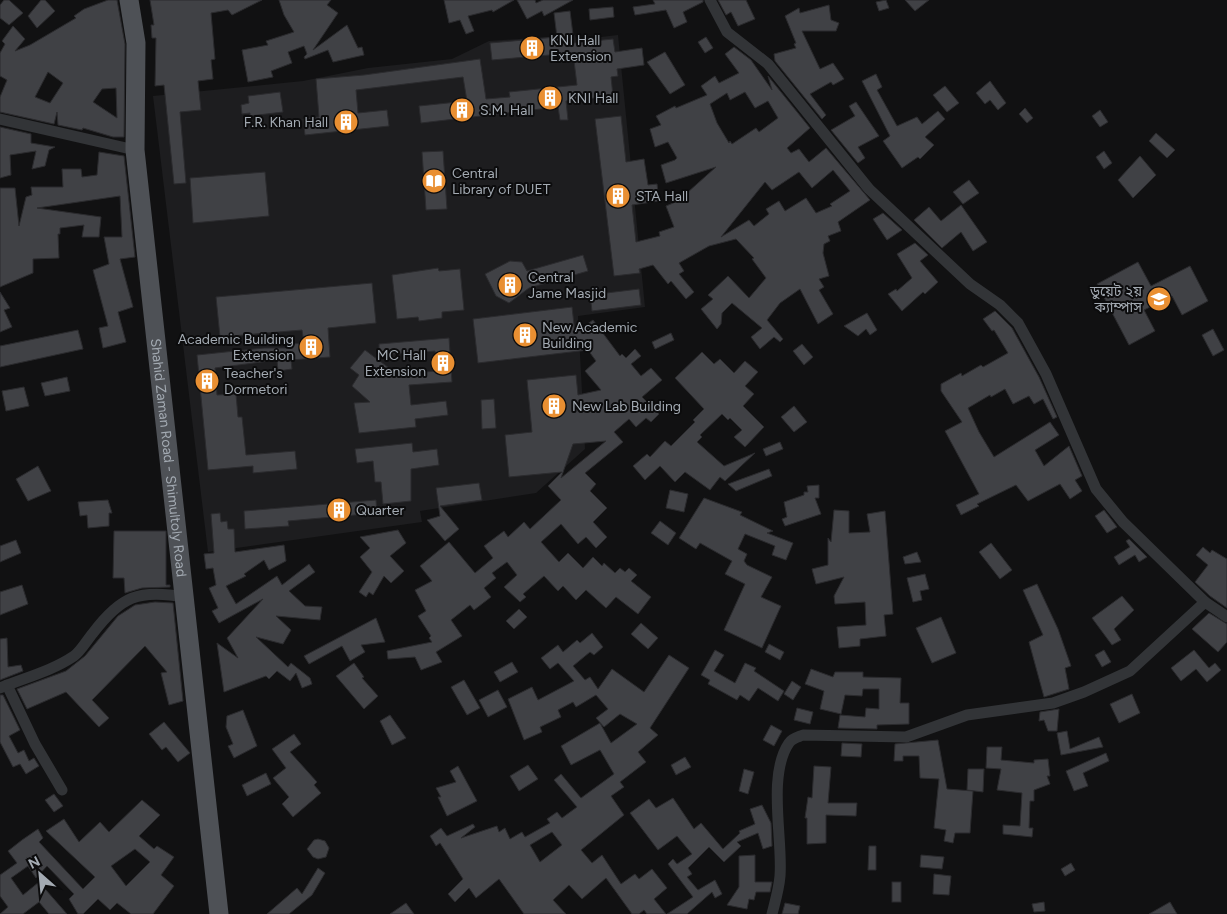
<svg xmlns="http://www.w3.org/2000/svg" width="1227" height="914" font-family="Figtree,'Noto Sans Bengali',sans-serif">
<rect width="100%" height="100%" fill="#111112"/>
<polygon fill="#1d1d1f" points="575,35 576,40 618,35 645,307 578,316 585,449 536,493 420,511 422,522 208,552 153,96 303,81 368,68 452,59 489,41"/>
<g fill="#404145" stroke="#2b2b2e" fill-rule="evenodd">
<polygon points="4,0 9,0 23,13 9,25 0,18 0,5"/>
<polygon points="41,0 45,0 55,11 37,28 28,16"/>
<path d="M108,0H117L125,44L124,137H113L83,128L82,130L58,125L57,112L54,124L0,112V97L7,80L0,76V53L5,44L2,41L13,26L25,39L15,51L30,45L76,18L74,16L84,9ZM48,72L63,83L50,103L35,97ZM116,88L117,118L93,102L102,89Z"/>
<polygon points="150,0 262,0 232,15 228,10 211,13 215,59 211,60 213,79 198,81 201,110 180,112 186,183 174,184 164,85 155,86 156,38 152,38 151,25 154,25"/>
<polygon points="279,0 331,0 327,5 338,13 313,50 347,25 358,48 362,47 364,55 333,62 328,50 305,59 304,57 307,54 304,46 288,52 292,63 271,71 273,77 248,82 242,50 268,45 266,41 294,32 284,15"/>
<polygon points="444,0 514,0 493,12 492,10 468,16 474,31 466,34 460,20 449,23"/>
<polygon points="517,0 535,0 536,3 543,0 573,0 544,16 542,11 527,19"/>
<polygon points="653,0 703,0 703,2 683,12 687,22 674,28 666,10 635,15 633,7 655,4"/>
<polygon points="718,0 746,0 755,19 738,26 731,12 726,15"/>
<polygon points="886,0 889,8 879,11 876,2"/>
<polygon points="905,0 929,0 915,11"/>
<polygon points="829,5 831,20 839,23 836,31 802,31 820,69 833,63 844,79 833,85 831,82 810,94 826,115 822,119 775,61 774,54 796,48 794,44 796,43 785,16 799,8 800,13"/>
<polygon points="613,7 614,17 590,20 589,9"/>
<polygon points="570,11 574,43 613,39 615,52 642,48 644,65 617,69 618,76 611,77 613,96 566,101 568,120 560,120 558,107 421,123 419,106 467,101 463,77 356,90 358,113 387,110 389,126 305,135 303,119 319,117 316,79 364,75 480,59 486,99 510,97 509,92 577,85 573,53 492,60 490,43 557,37 554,13"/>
<polygon points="706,37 713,48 705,53 698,42"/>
<path d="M734,47L751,60L772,90L768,76L810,128L787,148L791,153L799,149L809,162L826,148L870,200L838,222L841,231L828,236L830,241L824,244L823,253L829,276L819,279L824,287L819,290L833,314L818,324L800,289L780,303L767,320L783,339L780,342L774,337L760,349L751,337L762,328L732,303L722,313L721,324L717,329L701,309L713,299L708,295L728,276L749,298L766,278L752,259L754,258L736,239L709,246L679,263L684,271L679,274L694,292L686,299L671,281L668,284L653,265L639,269L640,273L614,276L595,119L621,116L626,162L644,159L648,185L657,184L659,201L632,205L636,242L660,236L659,232L674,227L666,206L678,201L716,167L666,183L661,165L675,160L677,158L668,142L655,147L650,129L661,125L656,116L675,106L676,108L707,95L701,86L715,76L719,83L739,73L725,54ZM745,92L755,108L768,101L778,118L759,132L756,128L732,144L730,141L729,143L717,123L710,104L727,93L730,100ZM833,170L850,191L830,204L832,206L816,213L806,198L785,211L779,201L766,209L769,214L754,226L749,220L721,237L765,182L772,190L799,172L812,188Z"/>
<polygon points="665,52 685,85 670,94 647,62"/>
<polygon points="876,74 882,87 877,90 897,126 917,117 922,124 938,111 945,119 925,137 934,145 920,159 918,157 902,168 883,141 890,136 862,81"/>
<polygon points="990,81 1006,103 998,110 990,100 985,104 976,93"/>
<polygon points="945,86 959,103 947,112 933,95"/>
<polygon points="280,92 283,112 250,116 250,113 242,114 241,105 249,103 248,96"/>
<polygon points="856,102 879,136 858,147 865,158 858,163 831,130 855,116 849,106"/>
<polygon points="1025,108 1033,118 1027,123 1019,114"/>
<polygon points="1100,110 1108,122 1100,127 1092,116"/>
<polygon points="0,127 31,134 31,143 55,147 49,150 45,166 32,169 36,151 10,155 11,175 0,178"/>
<polygon points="1156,133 1175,150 1167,158 1149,141"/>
<polygon points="443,151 447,209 426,210 422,152"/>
<polygon points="1104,151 1112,163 1104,169 1096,157"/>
<polygon points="99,152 124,156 135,257 120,259 133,307 118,312 126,342 103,348 99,328 108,326 93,270 109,264 104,237 122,237 120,196 37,208 101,217 99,237 82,237 84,225 60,228 60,234 58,234 59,258 33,259 33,273 0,287 0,188 15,188 19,226 26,197 32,195 31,187 63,187 62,169 81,169 82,177 97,175"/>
<polygon points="1140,156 1156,175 1133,198 1118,180"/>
<polygon points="265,172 269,216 193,223 190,178"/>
<polygon points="969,180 979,193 963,204 953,192"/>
<polygon points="961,205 987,242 973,251 961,232 942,248 914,220 929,207 941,221"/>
<polygon points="883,213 902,230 887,240 873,219"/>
<polygon points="915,243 928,255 920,261 938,282 925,294 923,292 902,311 888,294 896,289 897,291 912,278 897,254"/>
<polygon points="583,255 588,271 529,288 509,303 496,296 485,274 510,261 522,262 527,271"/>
<polygon points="1138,262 1151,286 1190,266 1208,301 1182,315 1172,296 1144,310 1155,331 1129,345 1097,284"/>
<polygon points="438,268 439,271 460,269 464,310 442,312 442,318 419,321 418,317 397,319 392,275"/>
<polygon points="372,283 376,323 328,328 330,357 291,360 292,369 278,371 277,360 215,368 217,395 236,394 238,417 242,417 246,455 295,451 297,469 253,473 253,466 208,470 197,355 264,348 293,348 292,344 304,343 302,330 220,337 216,297"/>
<polygon points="639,289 641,305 592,311 590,295"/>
<polygon points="0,292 10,308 4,310 12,327 0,332"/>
<path d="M572,307L575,333L593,320L620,356L622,354L626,358L635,349L641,356L631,364L641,376L651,368L662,380L642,397L659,414L651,422L646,418L636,427L629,419L614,432L623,442L585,473L596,484L590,491L607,508L593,522L607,537L596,548L586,537L578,544L561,524L541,542L559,562L568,553L583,568L593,557L602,566L604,563L615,573L620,568L625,572L629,568L637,575L631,581L651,597L638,614L616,597L606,608L586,590L576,600L563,586L558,591L544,576L523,594L526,597L520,602L504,587L517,575L507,562L492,573L496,578L484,588L491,597L474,610L470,605L451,620L462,636L436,652L442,662L421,670L415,657L388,659L387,651L432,642L429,638L431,636L418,616L426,611L415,590L432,581L420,566L449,542L475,573L493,558L484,546L504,531L508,537L524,522L530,529L561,500L548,486L562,472L509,477L505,435L532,432L527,380L576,375L578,395L601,390L585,371L596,361L588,350L478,363L473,319ZM606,441L561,478L573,444Z"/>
<polygon points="995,311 1012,328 1039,377 1057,417 1053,419 1043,399 1034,404 1029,396 1013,404 1005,389 991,397 990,395 968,408 979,432 994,457 1050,422 1059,435 1035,450 1044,466 1069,446 1082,476 1075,480 1082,491 1070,499 1060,484 1028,501 1016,485 977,504 979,506 961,515 956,505 979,494 945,431 962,422 941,391 941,384 961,373 962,376 981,365 983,367 1008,353 994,330 992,331 983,319"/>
<polygon points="867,313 877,330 870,335 866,329 858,336 844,326"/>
<polygon points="1213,329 1224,350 1213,356 1202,335"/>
<polygon points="78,330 83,349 0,367 0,346"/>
<polygon points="671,333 674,340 655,349 652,342"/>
<polygon points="449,338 452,382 409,385 411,405 446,401 448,415 415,419 416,427 359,433 354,403 370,402 352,386 359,375 350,368 365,350 397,374 437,371 435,351 379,355 379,344"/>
<polygon points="802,344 813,357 804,365 793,351"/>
<polygon points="702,352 714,364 720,359 734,373 745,361 758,372 745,386 754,394 743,406 764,427 745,447 734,437 742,430 730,418 728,420 722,414 700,435 702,437 697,442 724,466 755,453 725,481 720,477 710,490 685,472 675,482 660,466 645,480 633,466 647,454 650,457 665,441 671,446 695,422 693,420 704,409 675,378"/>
<polygon points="67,377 70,391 45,396 41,383"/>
<polygon points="24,387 29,406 6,411 2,391"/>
<polygon points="494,399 496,428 482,429 481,400"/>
<polygon points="794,406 807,422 794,432 781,417"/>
<polygon points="780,442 783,449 766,456 763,449"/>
<polygon points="412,443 413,452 437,449 439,465 411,469 411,501 383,504 381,482 375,482 373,461 357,463 355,449"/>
<polygon points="38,466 51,491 28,501 16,479"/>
<polygon points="769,469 772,476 736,491 728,484"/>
<polygon points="479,483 482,500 440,506 459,529 445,541 427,520 440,516 436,488"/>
<polygon points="819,485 819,498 815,498 821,514 785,526 782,519 787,517 784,502 804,495 804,492 808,492 807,486"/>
<polygon points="670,490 688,494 684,512 666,508"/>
<polygon points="704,498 742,512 740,515 773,531 767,533 793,543 786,560 772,555 775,546 745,534 738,549 747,554 744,561 747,565 772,577 761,597 781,606 762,648 724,630 745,584 725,574 732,561 700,543 696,549 679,538"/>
<polygon points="108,500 112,513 109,513 109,526 88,528 87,515 80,516 78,502"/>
<polygon points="376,500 377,513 288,521 289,526 245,529 244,511"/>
<polygon points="834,510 849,511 849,533 870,532 867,514 885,511 893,614 884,615 886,636 860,639 860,646 839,648 837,627 866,625 865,602 835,604 834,596 844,577 816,584 812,569 828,565 828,538 831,542"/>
<polygon points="1104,510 1117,527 1107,533 1095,516"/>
<polygon points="220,513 221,522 227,521 228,529 234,529 235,552 284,545 286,561 269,570 264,560 244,574 246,576 226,586 236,604 277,576 282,585 309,564 315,572 289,591 305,606 322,607 320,620 276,616 291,630 283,644 256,637 288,667 291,663 310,678 312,684 302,688 296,673 290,681 277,671 269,679 266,676 224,692 217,643 238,658 227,638 263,599 219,623 212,611 218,608 209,588 216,585 213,568 206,569 204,554 214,553 211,514"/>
<polygon points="660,521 676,533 668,545 651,533"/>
<polygon points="398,530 406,543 390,556 404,571 391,583 384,576 373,595 369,592 366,597 359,592 372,572 360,557 370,548 360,537"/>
<polygon points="114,531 166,531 166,585 170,585 170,587 142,588 125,593 124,578 113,578"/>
<polygon points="1129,539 1147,557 1139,562 1135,555 1119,565 1114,557 1130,547 1126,541"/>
<polygon points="16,540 21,553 0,562 0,546"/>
<polygon points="991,543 1012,570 1000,579 979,552"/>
<polygon points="1203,547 1210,553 1212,550 1227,559 1227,608 1210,596 1195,582 1208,565 1196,555"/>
<polygon points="917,552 921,562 905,564 903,557"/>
<polygon points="925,574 929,589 920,591 922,600 913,602 907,578"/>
<polygon points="1037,584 1058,629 1071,666 1065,668 1069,689 1044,697 1029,642 1043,635 1023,590"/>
<polygon points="22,585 28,604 0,615 0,592"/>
<polygon points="1122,596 1134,610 1114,629 1121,640 1112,645 1092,618"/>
<polygon points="155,602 173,603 183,701 169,705 161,673 167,672 145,646 92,700 109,718 99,727 66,692 27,709 17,689 66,671 85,656 118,616 135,605"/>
<polygon points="519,609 527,617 514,629 506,621"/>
<polygon points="1209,613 1227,624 1227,642 1218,652 1192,629"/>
<polygon points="941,617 956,653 932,663 916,628"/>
<polygon points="376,618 385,642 361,645 365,652 350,661 342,646 309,664 304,656"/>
<polygon points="641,623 658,638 648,649 631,634"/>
<path d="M592,633L603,647L594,655L590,652L573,666L585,680L590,677L598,689L612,669L644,692L669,655L689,668L650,728L658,735L638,752L646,762L620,782L624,787L611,796L624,815L581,850L592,863L602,855L621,884L635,874L639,879L652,869L667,888L654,899L666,914H647L644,910L639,914H632L606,878L582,899L569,885L553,900L566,914H524L499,879L476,898L469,888L455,902L448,894L463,879L440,843L436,846L430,836L441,828L447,836L473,824L475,827L461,838L497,826L499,832L505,828L510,839L522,832L525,837L550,823L547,819L557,812L562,818L577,807L554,780L561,774L581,798L614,774L600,750L571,765L561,746L600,723L611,743L637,724L620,714L604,727L596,718L608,709L596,695L576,707L573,702L558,710L561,717L540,727L542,732L524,740L508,699L532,687L538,700L574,681L558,663L550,669L541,658L558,645L563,652L577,640L580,643ZM552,832L562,845L540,862L530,845Z"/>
<polygon points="7,638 8,667 21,665 23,671 0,680 0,639"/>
<polygon points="769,644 784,652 780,660 765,652"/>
<polygon points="715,650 724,655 714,671 735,683 745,663 756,668 754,671 784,691 778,701 758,688 749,701 740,695 737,700 708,684 710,680 701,675"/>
<polygon points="1104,650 1111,662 1102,667 1095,655"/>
<polygon points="1194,650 1209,668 1215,663 1221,670 1207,682 1196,669 1181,681 1171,668"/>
<polygon points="512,662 518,672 500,682 494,672"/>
<polygon points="354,663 364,677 362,678 378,696 364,709 336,676"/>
<polygon points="811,669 833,677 835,672 863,672 863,677 901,678 900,703 909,703 909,724 877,725 877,729 838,728 840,715 865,717 866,708 879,709 879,689 863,689 862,696 845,695 841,714 820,709 824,691 805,684"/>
<polygon points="464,680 480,708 467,715 451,687"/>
<polygon points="792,681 801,687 793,700 784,694"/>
<polygon points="498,690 507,707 488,717 479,700"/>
<polygon points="1132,694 1140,713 1119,723 1110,704"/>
<polygon points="0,695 3,695 20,730 9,736 18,753 24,750 29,761 34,758 39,766 26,774 20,764 13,767 0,742"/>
<polygon points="797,708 813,712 810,724 794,720"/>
<polygon points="1059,709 1057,731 1048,731 1044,720 1039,721 1040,712"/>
<polygon points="243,710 257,746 234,758 228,746 233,744 226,727 227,716"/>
<polygon points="390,715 406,738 392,745 380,721"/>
<polygon points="164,722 190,753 178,762 166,747 162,750 149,734"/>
<polygon points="771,725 782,731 774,746 763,740"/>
<polygon points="1067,731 1070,749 1099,737 1103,747 1061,755 1057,733"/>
<polygon points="294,734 301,744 290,752 317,782 314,785 321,793 293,817 282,804 289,797 273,778 286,768 272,749"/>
<polygon points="938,740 947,789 973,791 970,833 955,833 953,843 944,841 946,830 934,828 939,779 920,778 919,756 903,756 903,761 894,761 895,744"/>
<polygon points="842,743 862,744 861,757 841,756"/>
<polygon points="987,747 1002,747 1001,760 1034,763 1034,760 1048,759 1050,776 1047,776 1050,784 1034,790 1034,801 1030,801 1029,828 1033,828 1032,837 1003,834 1003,825 1020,826 1022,793 997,790 1001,769 986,768"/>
<polygon points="1106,753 1109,761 1083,773 1088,786 1074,791 1066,771"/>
<polygon points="685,757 691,767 676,775 671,765"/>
<polygon points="528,765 538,779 519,791 510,776"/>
<polygon points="458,766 477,801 447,816 438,797 441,797 436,788 456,782 450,771"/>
<polygon points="814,766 831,767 828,803 857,803 856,816 826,815 826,843 807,844 807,818 805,818 808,797 812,798"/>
<polygon points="744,769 754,772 748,794 739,791"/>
<polygon points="968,769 984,769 983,792 967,790"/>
<polygon points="266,773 271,784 247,796 242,785"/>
<polygon points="54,794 63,806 54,812 45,800"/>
<polygon points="673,798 694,829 701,823 723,849 740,833 739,831 755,824 750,809 762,805 771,823 772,846 763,849 758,833 737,842 741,846 724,862 709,847 688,868 692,874 687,877 698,890 715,880 722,894 715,898 712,892 687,914 667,914 693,897 668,864 673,859 677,864 692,854 677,836 658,850 630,813 649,799 656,808"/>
<path d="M142,800L160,815L139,836L154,849L157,846L174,857L161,875L174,886L153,914H131L117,903L110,910L98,899L83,914H78L69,899L74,894L47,866L36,878L28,866L11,878L23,895L39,882L67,914H49L39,902L23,914H0L8,907L0,896V875L17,863L8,851L22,840L38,829L43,838L39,842L83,889L95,877L46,831L64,819L79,842L100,822L109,832ZM135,849L150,862L126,886L111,866Z"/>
<polygon points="318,839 325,841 329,848 326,857 318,859 313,857 307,849 314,840"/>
<polygon points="869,846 876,846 876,870 868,870"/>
<polygon points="755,855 755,882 772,882 770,892 756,892 754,900 749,899 747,909 727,905 739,887 739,856"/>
<polygon points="921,855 944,857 942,869 920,867"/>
<polygon points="1071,863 1075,870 1065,876 1061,869"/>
<polygon points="318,868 325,873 312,895 289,914 267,914 297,888 302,894"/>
<polygon points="934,874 951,876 949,895 933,894"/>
<rect x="892" y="882" width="9" height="20"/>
<polygon points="1044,902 1045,911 1034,912 1032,904"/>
<polygon points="1170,902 1177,914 1149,914"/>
<polygon points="406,903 414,914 390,914"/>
<polygon points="785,903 800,906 798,914 782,914"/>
</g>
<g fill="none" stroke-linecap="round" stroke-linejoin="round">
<g stroke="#323437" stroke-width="11">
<polyline points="710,0 727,32 768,64 869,189 970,284 1000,305 1018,323 1046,374 1096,489 1123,522 1205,602"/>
<polyline points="0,119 135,150"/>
<polyline points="7,685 35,744 62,790"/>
<path d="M0,688C24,678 52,671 74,656C81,651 87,640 93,633C121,596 139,589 184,597"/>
<path d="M772,914C775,902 779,889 780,876C783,839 767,775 789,743C792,738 798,737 803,735L906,737L967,715L1053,703L1084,692L1130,671L1205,602L1227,617"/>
</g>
<path stroke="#4e5156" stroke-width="19" id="s1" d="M129,0L136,43L135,150L219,914"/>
</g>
<defs>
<symbol id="building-disc" viewBox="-11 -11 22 22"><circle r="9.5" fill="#e98f32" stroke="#0c0c0d"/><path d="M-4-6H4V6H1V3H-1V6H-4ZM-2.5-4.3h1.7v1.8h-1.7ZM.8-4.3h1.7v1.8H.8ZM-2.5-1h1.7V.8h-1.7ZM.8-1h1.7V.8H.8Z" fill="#fff"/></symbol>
<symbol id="library-disc" viewBox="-11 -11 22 22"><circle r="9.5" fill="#e98f32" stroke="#0c0c0d"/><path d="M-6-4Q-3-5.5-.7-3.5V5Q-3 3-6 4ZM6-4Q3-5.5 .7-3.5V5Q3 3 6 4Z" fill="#fff"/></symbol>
<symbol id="university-disc" viewBox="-11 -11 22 22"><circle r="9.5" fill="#e98f32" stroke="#0c0c0d"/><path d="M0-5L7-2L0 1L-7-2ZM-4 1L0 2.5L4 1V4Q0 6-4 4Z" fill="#fff"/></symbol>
</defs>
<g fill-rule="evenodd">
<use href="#building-disc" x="518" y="34" width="28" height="28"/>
<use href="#building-disc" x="536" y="84" width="28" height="28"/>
<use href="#building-disc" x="448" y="96" width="28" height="28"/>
<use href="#building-disc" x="332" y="108" width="28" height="28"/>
<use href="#library-disc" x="420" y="167" width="28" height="28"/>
<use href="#building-disc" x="604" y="182" width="28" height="28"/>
<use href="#building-disc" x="496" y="271" width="28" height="28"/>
<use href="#university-disc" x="1145" y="285" width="28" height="28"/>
<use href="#building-disc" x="511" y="321" width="28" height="28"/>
<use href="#building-disc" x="297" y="333" width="28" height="28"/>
<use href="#building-disc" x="429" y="349" width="28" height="28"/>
<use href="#building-disc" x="193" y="367" width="28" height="28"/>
<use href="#building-disc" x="540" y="392" width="28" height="28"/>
<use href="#building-disc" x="325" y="496" width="28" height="28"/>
</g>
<g text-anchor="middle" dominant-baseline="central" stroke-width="4" stroke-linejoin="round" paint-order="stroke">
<g font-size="14" fill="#a3aab2" stroke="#0c0c0d" text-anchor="start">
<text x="550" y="40">KNI Hall<tspan x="550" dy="16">Extension</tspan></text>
<text x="568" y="98">KNI Hall</text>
<text x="480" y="110">S.M. Hall</text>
<text x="328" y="122" text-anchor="end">F.R. Khan Hall</text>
<text x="452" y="173">Central<tspan x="452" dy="16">Library of DUET</tspan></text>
<text x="636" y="196">STA Hall</text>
<text x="528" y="277">Central<tspan x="528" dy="16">Jame Masjid</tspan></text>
<text x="1142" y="291" text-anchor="end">ডুয়েট ২য়<tspan x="1142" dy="16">ক্যাম্পাস</tspan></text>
<text x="542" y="327">New Academic<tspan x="542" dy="16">Building</tspan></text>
<text x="294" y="339" text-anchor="end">Academic Building<tspan x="294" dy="16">Extension</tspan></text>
<text x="426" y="355" text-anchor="end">MC Hall<tspan x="426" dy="16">Extension</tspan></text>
<text x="224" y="373">Teacher's<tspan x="224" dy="16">Dormetori</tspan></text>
<text x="572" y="406">New Lab Building</text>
<text x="356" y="510">Quarter</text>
</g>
<g font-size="14" fill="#a3aab2" stroke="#0c0c0d">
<text stroke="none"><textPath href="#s1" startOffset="460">Shahid Zaman Road - Shimultoly Road</textPath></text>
</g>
</g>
<g transform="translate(40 874) rotate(333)" stroke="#0c0c0d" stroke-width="4" paint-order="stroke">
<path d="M0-4L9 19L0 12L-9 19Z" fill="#a3aab2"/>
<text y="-8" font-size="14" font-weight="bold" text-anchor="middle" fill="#a3aab2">N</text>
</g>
</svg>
